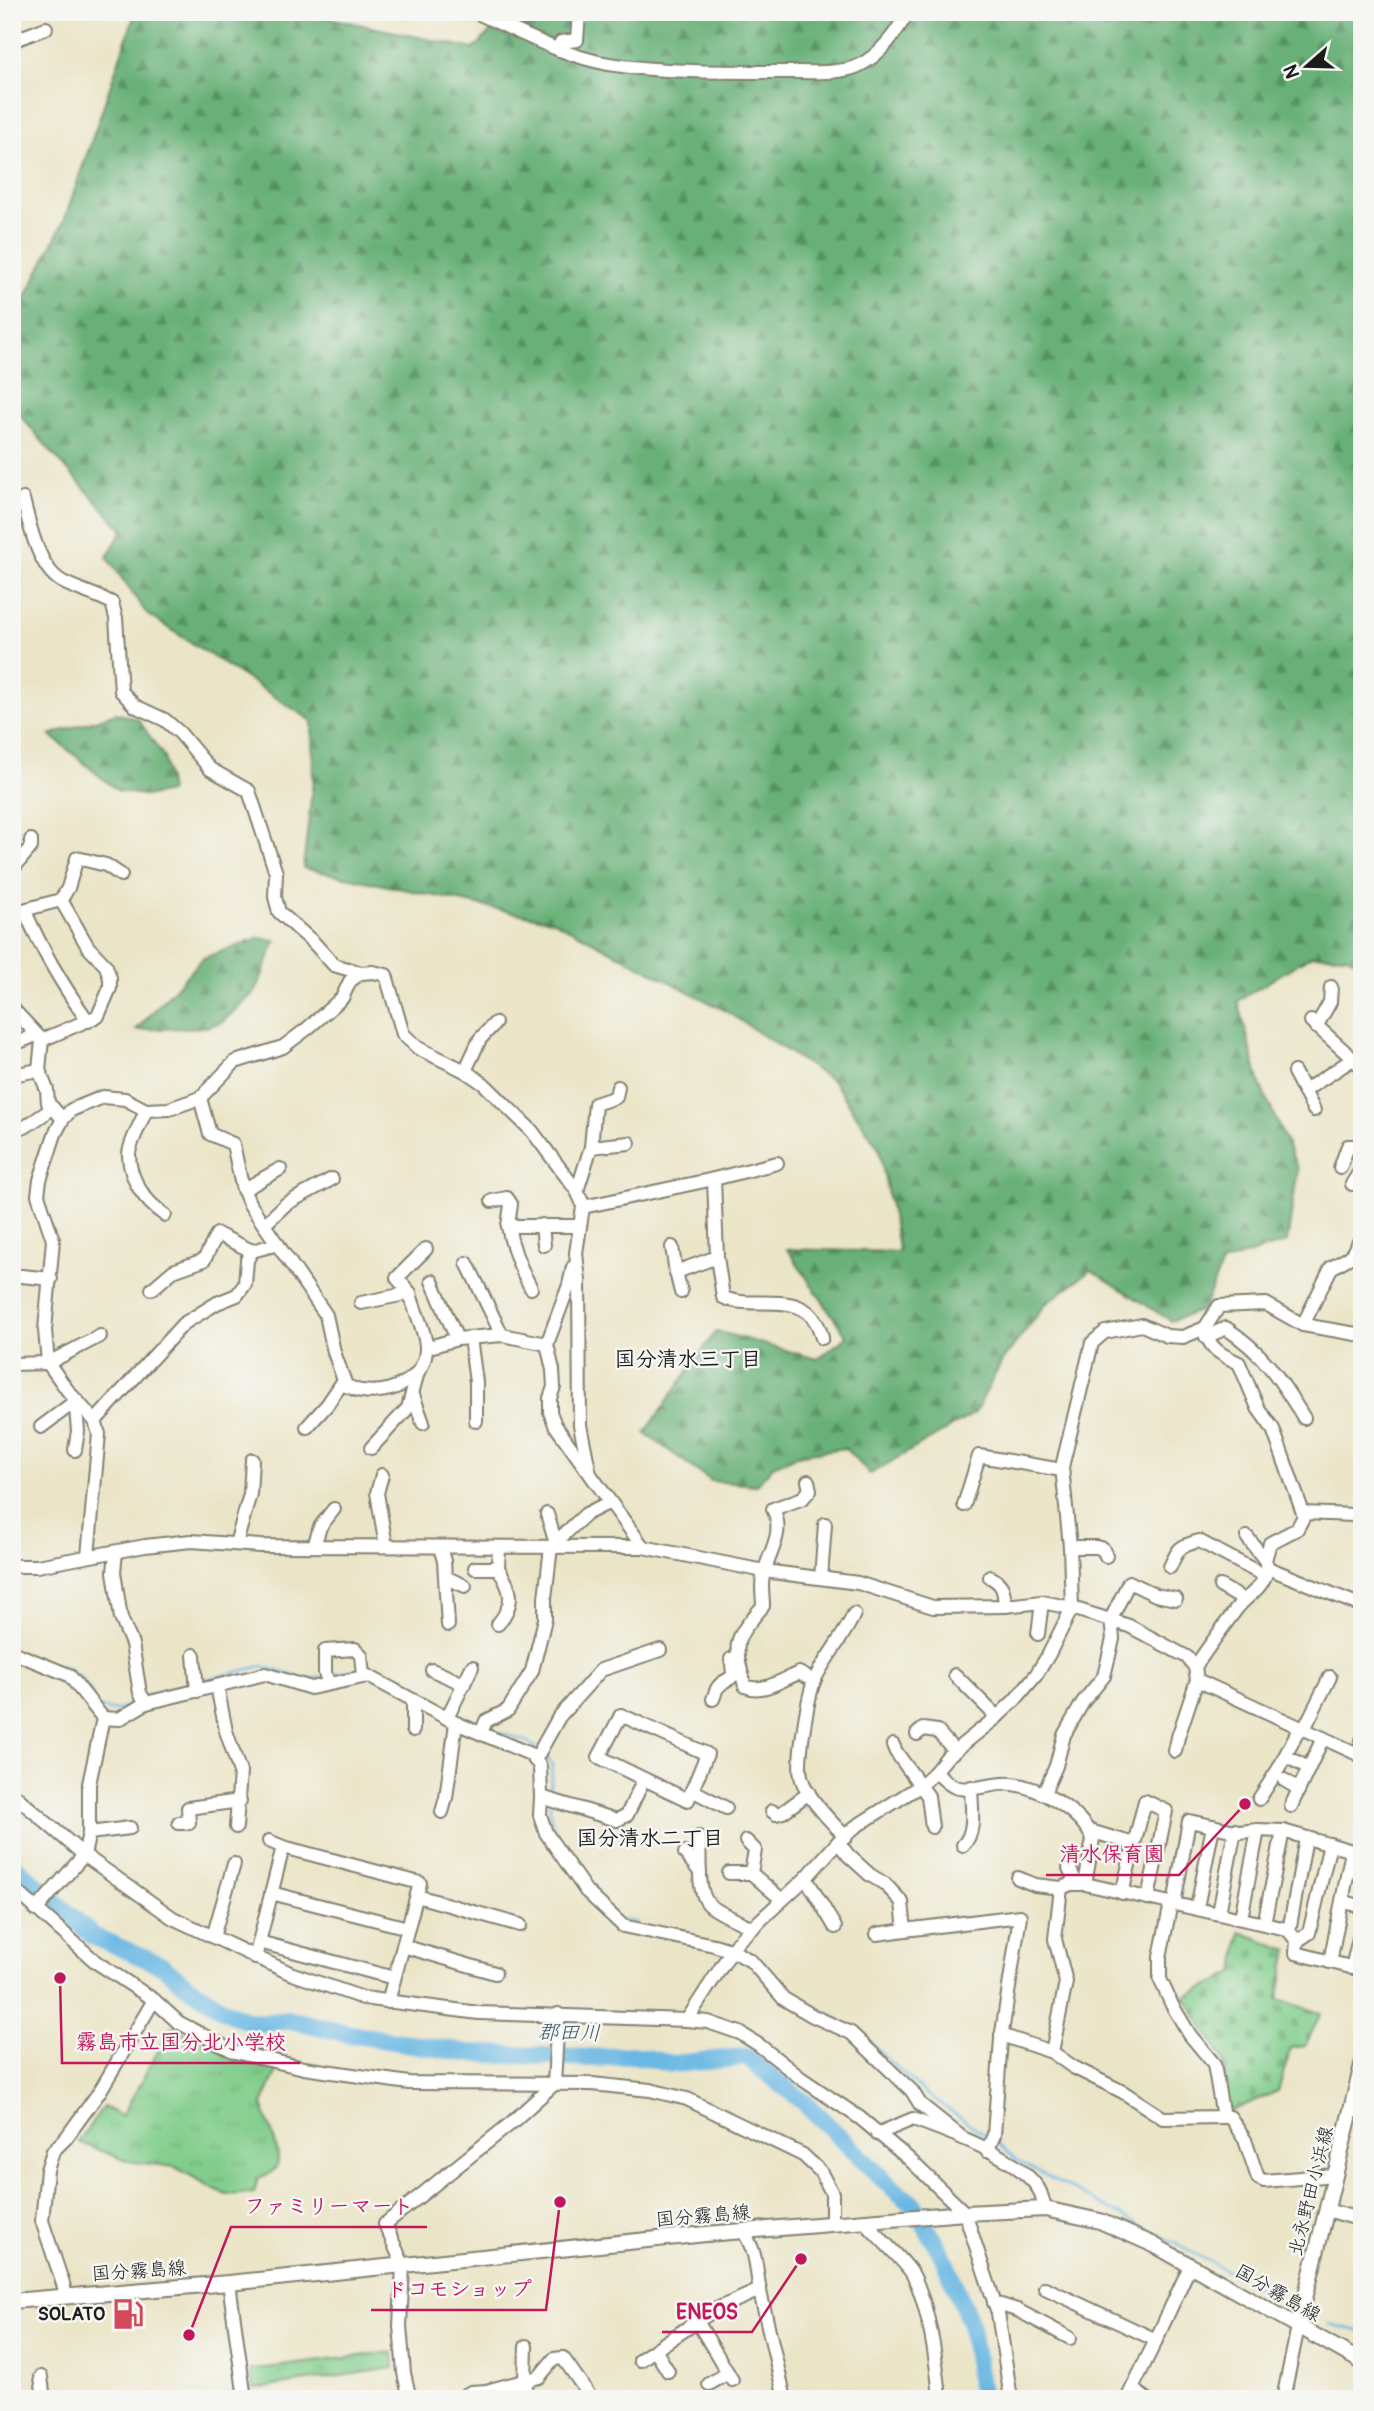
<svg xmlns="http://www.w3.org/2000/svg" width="1374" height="2411" font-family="Pangolin,'Klee One',sans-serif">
<defs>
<pattern id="grass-tufts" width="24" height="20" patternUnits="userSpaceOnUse" patternTransform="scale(1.75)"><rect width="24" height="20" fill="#81cd8b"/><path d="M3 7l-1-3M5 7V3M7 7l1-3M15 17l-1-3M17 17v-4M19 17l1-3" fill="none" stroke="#6faf77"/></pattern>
<pattern id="forest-firs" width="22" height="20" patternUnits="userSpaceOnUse" patternTransform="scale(1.75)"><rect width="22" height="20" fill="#68b077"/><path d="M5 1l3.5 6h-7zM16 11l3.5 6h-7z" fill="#558e61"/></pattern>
<pattern id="cemetery-stones" width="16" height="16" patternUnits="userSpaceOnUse" patternTransform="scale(1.75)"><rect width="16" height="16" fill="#81cd8b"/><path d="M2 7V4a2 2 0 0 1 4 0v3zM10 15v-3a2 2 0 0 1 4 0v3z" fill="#6faf77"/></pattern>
</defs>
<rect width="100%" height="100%" fill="#f6f6f2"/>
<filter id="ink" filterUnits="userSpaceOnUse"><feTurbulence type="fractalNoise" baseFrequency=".0143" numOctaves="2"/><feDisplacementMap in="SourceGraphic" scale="14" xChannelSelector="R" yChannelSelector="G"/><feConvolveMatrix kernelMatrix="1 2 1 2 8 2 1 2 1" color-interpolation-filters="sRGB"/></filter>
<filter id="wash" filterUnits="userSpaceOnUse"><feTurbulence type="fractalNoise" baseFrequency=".00686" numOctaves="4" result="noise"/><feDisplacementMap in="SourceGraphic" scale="28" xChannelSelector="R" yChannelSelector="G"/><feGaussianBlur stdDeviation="1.57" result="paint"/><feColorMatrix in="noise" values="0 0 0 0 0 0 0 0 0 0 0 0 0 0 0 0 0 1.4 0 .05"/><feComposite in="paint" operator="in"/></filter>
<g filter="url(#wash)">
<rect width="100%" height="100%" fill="#ebe5c8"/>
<g fill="url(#grass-tufts)" stroke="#4e7454" stroke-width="2">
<path d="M172,2026L234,2057L278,2068L262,2104C266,2117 282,2154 277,2165C274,2173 265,2175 258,2178L254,2193L226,2195L175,2167L127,2161L78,2142L103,2107L122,2116Z"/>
<polygon points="393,2352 394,2368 254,2389 250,2370"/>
</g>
<g fill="url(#forest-firs)" stroke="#42664a" stroke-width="2">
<polygon points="138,12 302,12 474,49 509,12 1362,12 1362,966 1347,956 1312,955 1238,1001 1260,1084 1298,1169 1287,1242 1222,1263 1203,1310 1171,1321 1091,1270 1047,1303 1002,1361 975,1413 870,1474 845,1448 801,1454 773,1466 756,1485 711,1481 645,1433 716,1331 817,1359 847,1337 787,1249 899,1252 879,1149 834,1082 726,1011 554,921 303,868 313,782 312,721 147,614 107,557 123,530 55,456 12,406 12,324 64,221 135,14"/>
<polygon points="116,713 138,719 164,757 170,792 149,796 118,791 50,735"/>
<polygon points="259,938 276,940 256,991 222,1022 206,1027 136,1030 203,958"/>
</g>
<polygon fill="url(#cemetery-stones)" stroke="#4e7454" stroke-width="2" points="1240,1932 1288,1950 1278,1999 1321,2013 1305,2046 1291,2048 1278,2091 1231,2111 1223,2096 1224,2061 1185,1997 1235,1973"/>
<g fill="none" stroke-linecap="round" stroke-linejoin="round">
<g stroke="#69b7e3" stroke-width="2.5">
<polyline points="58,1664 79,1676 93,1696"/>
<polyline points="365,1669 370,1670 447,1709"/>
<polyline points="331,1675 359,1669"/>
<polyline points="304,1680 321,1677"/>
<polyline points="199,1681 262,1666 294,1676"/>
<polyline points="145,1696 193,1683"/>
<path d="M101,1707C116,1715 126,1707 140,1699"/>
<polyline points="453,1712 478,1725"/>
<polyline points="487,1729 526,1741 536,1748"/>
<polyline points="544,1754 552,1764 550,1794"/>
<path d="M550,1804C548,1836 577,1865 593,1890"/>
<polyline points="623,1919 637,1923"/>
<polyline points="745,1951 766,1965 774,1979"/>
<polyline points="779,1984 792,1994 854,2028 926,2094 990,2138"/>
<polyline points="995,2142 1018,2161 1269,2293"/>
<polyline points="1329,2324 1362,2332"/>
</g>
<polyline stroke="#69b7e3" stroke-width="18" points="12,1863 93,1936 163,1966 183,1983 227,2012 248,2021 263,2023 289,2020 301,2022 350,2034 468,2053 592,2058 633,2055 672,2064 746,2057 804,2102 890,2186 914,2205 943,2257 970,2322 982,2399"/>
</g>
</g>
<g filter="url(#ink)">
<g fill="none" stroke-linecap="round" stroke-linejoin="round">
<defs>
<g id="minor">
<path d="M475,12C518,31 562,56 609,64C665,73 732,72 789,72C808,72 841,74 858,66C881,55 896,33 908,12"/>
<polyline points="12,41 46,28"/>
<polyline points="559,50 561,42 577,40 579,12"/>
<path d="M12,498L19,505L23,499C29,523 38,567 61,581C77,590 96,594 112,603L116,618L121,691L135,706L165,720L180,733L210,769L249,791L276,873L275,897L279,912L313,942L334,965L361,973"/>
<polyline points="12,870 31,847 31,840"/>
<polyline points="61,900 68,888 77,858 106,865 121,875"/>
<path d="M25,911C42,951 63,986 88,1021"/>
<polyline points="12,913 61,900 88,947 106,966 110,978 110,988 98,1016 42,1040"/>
<polyline points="12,1008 42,1040"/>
<polyline points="1311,1021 1362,1067"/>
<polyline points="1316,1027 1330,1002 1331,987"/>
<polyline points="42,1040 39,1070 47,1090 48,1103 63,1119"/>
<polyline points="12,1045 36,1035"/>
<polyline points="465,1071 480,1039 495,1023"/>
<polyline points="1294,1072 1304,1091"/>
<polyline points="12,1075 39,1070"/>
<path d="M200,1098L210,1134L233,1144L242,1186L249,1203L326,1315L334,1352L346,1386C351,1387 357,1391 362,1391C390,1395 427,1380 426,1346C425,1329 414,1311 410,1293L361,1303"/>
<path d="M146,1110C142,1121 128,1146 129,1156C130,1180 145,1202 165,1215"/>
<polyline points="1314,1110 1304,1091 1353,1059"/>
<polyline points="25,1127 53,1108"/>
<polyline points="591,1147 629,1143"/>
<polyline points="1340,1168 1348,1146 1362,1146"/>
<path d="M714,1179L717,1257L723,1297C753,1313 810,1283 822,1338"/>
<polyline points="1352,1184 1362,1168"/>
<polyline points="243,1190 280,1169"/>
<polyline points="577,1191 591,1147 595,1104 616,1097 618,1087"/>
<polyline points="492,1201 507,1198 511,1204 508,1226"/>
<polyline points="583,1207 714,1179 777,1163"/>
<polyline points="265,1224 286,1204 332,1179"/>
<polyline points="542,1225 544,1245"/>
<polyline points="672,1247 676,1272 717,1257"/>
<polyline points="467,1263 502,1335"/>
<polyline points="573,1267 569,1285 547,1344 553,1370 554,1387 550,1398 550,1412 555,1425 587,1470"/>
<polyline points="676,1272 681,1292"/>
<polyline points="12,1275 51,1279"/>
<polyline points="432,1281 457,1339"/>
<path d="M531,1288C520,1268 512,1249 508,1226H579"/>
<polyline points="152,1289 173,1271 204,1260 217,1234 252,1251"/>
<polyline points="410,1293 397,1278 426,1249"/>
<polyline points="1303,1325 1331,1268 1350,1257 1362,1237"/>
<path d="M1205,1328C1208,1349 1222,1355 1239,1363L1258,1408L1273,1429L1303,1513L1304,1516L1297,1529L1270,1543L1265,1560L1268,1568"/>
<path d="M1206,1337L1226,1328C1266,1355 1279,1378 1304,1418"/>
<polyline points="470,1338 476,1382 476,1421"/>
<polyline points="426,1348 457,1339 502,1335 547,1344"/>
<polyline points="12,1364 48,1363 100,1336"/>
<polyline points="413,1395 423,1423"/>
<polyline points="95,1421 183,1324 217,1303 237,1295 245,1284 247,1260 252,1251 278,1244"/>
<polyline points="41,1427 69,1406 76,1409"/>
<polyline points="307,1427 327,1405 344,1380"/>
<polyline points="371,1448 408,1408 418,1372"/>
<polyline points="75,1450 78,1431 76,1409 80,1404"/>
<polyline points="382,1475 377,1493 386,1546"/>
<path d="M808,1481L810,1490L803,1498L773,1509C785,1533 770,1550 764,1573C760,1583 763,1595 763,1606C733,1641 733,1641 745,1686C763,1694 781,1680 799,1673L814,1681"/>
<polyline points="964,1505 979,1456 1062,1470"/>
<polyline points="1303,1513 1354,1515"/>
<polyline points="547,1514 557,1547"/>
<polyline points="1247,1537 1265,1560"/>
<polyline points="556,1542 586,1514 610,1502"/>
<polyline points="236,1544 250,1494 252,1460"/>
<polyline points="314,1546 320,1527 334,1509"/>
<polyline points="440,1547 444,1561 448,1625"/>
<polyline points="1070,1547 1096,1547 1103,1549 1106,1556"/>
<polyline points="88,1556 99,1434 95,1421 68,1391 48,1363 45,1330 53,1240 38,1195 40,1180 55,1134 63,1119 71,1110 103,1097 125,1099 146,1110 169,1109 200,1098 235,1062 283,1047 308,1028 342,998 350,981 361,973 373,972 386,975 403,1034 418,1048 465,1071 484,1084 532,1131 577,1191 582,1202 583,1207 576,1253 579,1281 580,1425 590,1474 643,1547"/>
<polyline points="12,1566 37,1566 145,1546 191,1541 260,1546 643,1547 764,1571 858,1583 933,1607 1005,1606 1042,1602 1072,1608 1129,1626 1187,1657 1195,1667 1197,1680 1362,1756"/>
<path d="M1170,1567C1178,1549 1179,1546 1199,1541L1265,1576"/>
<polyline points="475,1568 498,1568 499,1547"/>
<path d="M498,1568C512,1590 516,1602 498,1624"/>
<polyline points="445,1577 465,1586"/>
<path d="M990,1577C1004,1584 1004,1592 1005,1606"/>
<polyline points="821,1578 825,1524"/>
<polyline points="1220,1586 1244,1600"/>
<polyline points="1038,1634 1042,1602"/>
<polyline points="12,1652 69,1675 103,1718"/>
<polyline points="194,1655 197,1691"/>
<path d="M1195,1667C1209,1646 1223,1627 1238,1607C1252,1591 1261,1591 1268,1568L1362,1606"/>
<polyline points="432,1670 464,1684"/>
<polyline points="955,1675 997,1717"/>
<polyline points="329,1684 325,1673 325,1651 355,1649 361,1655 363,1676"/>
<polyline points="217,1686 226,1731 240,1772 236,1827"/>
<path d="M713,1699C715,1695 715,1691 718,1687C730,1673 736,1686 731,1659"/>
<polyline points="146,1703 265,1674 311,1688 368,1676 456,1723 530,1754 540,1766 541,1797 617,1820 627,1815 644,1779 599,1757 621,1715 707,1754 688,1800 644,1779"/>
<polyline points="447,1718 472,1667"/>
<polyline points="1304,1729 1330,1677"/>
<polyline points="413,1730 413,1701"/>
<polyline points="481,1733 486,1721 508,1710 532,1671 545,1619 545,1598 551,1547"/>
<polyline points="917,1734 923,1729 937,1731 955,1751"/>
<polyline points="893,1745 896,1752 928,1796 932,1827"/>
<polyline points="1175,1751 1178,1737 1197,1680"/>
<polyline points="1359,1755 1362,1740"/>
<polyline points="1285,1756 1309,1768"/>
<polyline points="535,1760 559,1717 601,1670 660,1650"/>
<path d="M935,1772C941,1776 947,1783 953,1786C970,1794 994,1781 1012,1784C1041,1787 1081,1812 1093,1839L1085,1884L1282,1928L1289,1931L1297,1941L1296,1953L1362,1970"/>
<polyline points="1284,1780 1299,1789"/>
<polyline points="692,1790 726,1808"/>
<polyline points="12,1793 84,1855 173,1918 290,1973 363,1998 479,2013 687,2020 708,2022 740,2033 759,2045 802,2079 860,2118 909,2159 965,2213 998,2313 1011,2399"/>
<polyline points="1044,1793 1056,1766 1064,1735 1083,1702 1104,1676 1113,1639 1111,1619 1129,1582 1156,1595 1176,1599"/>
<polyline points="541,1797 540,1815 546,1833 586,1891 623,1926 714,1945 733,1951 751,1961 784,1999 813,2016 851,2033 912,2091 920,2104 960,2136"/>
<polyline points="1259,1799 1279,1768 1300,1727"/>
<polyline points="1291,1806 1323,1738"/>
<polyline points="772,1811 776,1814 783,1812 809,1793"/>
<polyline points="442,1812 446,1798 456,1723"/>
<polyline points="179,1823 189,1823 188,1808 240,1801"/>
<polyline points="1090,1831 1134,1844"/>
<polyline points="89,1833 130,1828"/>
<path d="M699,1837C701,1856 695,1896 712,1907C725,1916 740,1922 753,1928"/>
<path d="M846,1837C832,1823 805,1796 801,1776C797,1760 808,1695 815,1679C826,1656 844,1637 854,1614"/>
<polyline points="269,1841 283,1847"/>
<polyline points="746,1841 755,1850 751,1873 781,1899"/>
<polyline points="838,1842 848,1855 870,1875 885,1884 902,1902 905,1930 1020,1916 1001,2039 994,2135 987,2151"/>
<path d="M963,1845C977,1832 971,1805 971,1787"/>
<polyline points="685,1853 700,1872"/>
<polyline points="1069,1868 1077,1884"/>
<polyline points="729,1873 751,1873"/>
<polyline points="806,1878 835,1927"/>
<polyline points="1018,1878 1035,1885 1061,1888"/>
<polyline points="12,1887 96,1962 154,2000 178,2022 235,2052 304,2068 409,2083 592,2084 650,2090 687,2099 803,2155 820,2171 832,2193 832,2223"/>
<polyline points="271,1893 408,1928"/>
<polyline points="1122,1893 1145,1801 1166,1811 1148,1898"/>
<polyline points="417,1896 520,1925"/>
<polyline points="1174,1904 1189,1821 1240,1832 1258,1830"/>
<polyline points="1197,1908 1213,1826"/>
<polyline points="36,1910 84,1855 89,1833 89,1784 103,1718 119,1719 146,1703 140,1693 132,1644 121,1618 114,1572 116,1552"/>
<polyline points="1219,1913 1235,1830"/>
<polyline points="1241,1918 1258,1830 1283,1831"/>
<polyline points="1264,1924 1283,1831 1352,1851 1342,1901 1362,1907"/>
<polyline points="1289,1931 1306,1838"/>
<polyline points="877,1934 905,1930"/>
<polyline points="213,1937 234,1864"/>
<polyline points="1297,1941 1309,1933 1330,1844"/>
<polyline points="259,1942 394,1978"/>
<polyline points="403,1946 495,1973"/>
<polyline points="255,1958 283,1847 420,1883 388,2002"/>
<polyline points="1330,1962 1342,1901"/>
<polyline points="1352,1968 1362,1925"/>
<polyline points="687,2020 738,1941 806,1878 838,1842 855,1827 920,1786 935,1772 947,1757 997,1717 1015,1700 1036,1675 1049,1654 1072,1608 1070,1547 1062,1467 1092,1343 1105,1332 1142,1325 1167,1336 1183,1337 1205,1328 1219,1306 1266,1304 1303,1325 1362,1335"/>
<polyline points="1001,2035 1052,2052 1073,2067 1123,2092 1163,2118 1223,2117 1214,2064 1190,2035 1172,2005 1160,1979 1160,1957 1171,1903"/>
<polyline points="1052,2052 1066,1982 1055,1939 1061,1888 1071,1884 1085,1884"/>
<polyline points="1223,2117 1230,2117 1245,2140 1258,2178 1264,2181 1336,2175"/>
<path d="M877,2134L913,2119C949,2132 1017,2156 1038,2188C1042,2194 1043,2202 1045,2209"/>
<polyline points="1327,2210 1362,2220"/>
<path d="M865,2222C876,2235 907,2263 913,2275C929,2307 937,2363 940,2399"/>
<path d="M744,2232C759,2258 755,2269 761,2296C769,2330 777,2364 785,2399"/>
<polyline points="229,2283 245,2399"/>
<polyline points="1045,2288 1156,2340 1190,2266"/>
<polyline points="65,2296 64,2287 42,2221 47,2170 53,2151 66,2138 100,2091 154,2000"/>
<polyline points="994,2303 1017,2310 1070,2338"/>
<polyline points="697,2321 732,2380"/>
<polyline points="526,2346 525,2381 528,2399"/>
<polyline points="655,2350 668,2371"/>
<polyline points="640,2360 714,2310 760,2290"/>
<polyline points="41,2377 44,2399"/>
<polyline points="709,2384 728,2373"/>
<polyline points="1132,2389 1146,2399"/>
<polyline points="410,2399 404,2373 400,2326 403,2265 385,2224 510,2124 554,2084 558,2014"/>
<polyline points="458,2399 471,2392 486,2391 539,2377 554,2359 563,2358 592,2399"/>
<polyline points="1127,2399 1156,2340"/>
<polyline points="1283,2399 1298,2327"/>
</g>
<g id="major">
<polyline points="12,2301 229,2283 706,2234 965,2213 1045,2209 1100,2221 1154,2245 1362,2362"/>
<polyline points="1298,2327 1362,2065"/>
</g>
</defs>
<use href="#minor" stroke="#848072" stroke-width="16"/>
<use href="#major" stroke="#848072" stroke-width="18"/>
<use href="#minor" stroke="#fff" stroke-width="12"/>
<use href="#major" stroke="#fff" stroke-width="14"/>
</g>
</g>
<defs>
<symbol id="fuel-bare" viewBox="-9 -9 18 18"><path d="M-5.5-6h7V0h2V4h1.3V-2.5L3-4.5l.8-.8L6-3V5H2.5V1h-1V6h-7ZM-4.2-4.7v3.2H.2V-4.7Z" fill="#d1495b" stroke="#f6f6f2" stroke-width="2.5" paint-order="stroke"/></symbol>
</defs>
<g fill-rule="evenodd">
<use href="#fuel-bare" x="106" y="2292" width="44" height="44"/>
</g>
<g text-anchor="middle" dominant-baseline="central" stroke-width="5" stroke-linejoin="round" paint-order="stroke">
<g font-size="19" fill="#1c1c1c" stroke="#f6f6f2">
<text transform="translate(1311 2191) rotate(-76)">北永野田小浜線</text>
<text transform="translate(703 2216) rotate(-5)">国分霧島線</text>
<text transform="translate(139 2271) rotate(-4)">国分霧島線</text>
<text transform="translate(1278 2293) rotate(30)">国分霧島線</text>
</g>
<g font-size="19" font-weight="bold" fill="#1c1c1c" stroke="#f6f6f2" text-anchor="end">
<text x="105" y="2314">SOLATO</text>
</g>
<g font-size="21" font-weight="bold" fill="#1c1c1c" stroke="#f6f6f2">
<text x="688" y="1359">国分清水三丁目</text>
<text x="650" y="1838">国分清水二丁目</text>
</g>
<g font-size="21" font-style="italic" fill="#3b5a6c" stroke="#f6f6f2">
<text transform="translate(569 2033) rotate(1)">郡田川</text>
</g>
</g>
<path fill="none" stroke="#c2185b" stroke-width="2.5" d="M1245 1804L1179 1875H1046M60 1978L62 2063H300M189 2335L231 2227H427M560 2202L546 2310H371M801 2259L752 2332H662"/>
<g fill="#c2185b" stroke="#f6f6f2" stroke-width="2.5">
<circle cx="1245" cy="1804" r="7"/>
<circle cx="60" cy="1978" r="7"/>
<circle cx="189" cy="2335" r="7"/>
<circle cx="560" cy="2202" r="7"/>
<circle cx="801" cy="2259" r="7"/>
</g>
<g font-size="21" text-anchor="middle" font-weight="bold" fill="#c2185b" stroke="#f6f6f2" stroke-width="5" stroke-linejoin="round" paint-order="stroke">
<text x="1112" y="1861">清水保育園</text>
<text x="181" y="2049">霧島市立国分北小学校</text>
<text x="329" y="2213">ファミリーマート</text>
<text x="459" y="2296">ドコモショップ</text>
<text x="707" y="2319">ENEOS</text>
</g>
<rect width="1374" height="2411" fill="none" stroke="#f6f6f2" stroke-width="42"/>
<g transform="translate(1307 66) rotate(250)" stroke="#f6f6f2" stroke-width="5" paint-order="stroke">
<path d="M0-5L12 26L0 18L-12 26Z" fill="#1c1c1c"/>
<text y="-10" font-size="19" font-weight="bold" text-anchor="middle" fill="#1c1c1c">N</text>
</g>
</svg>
